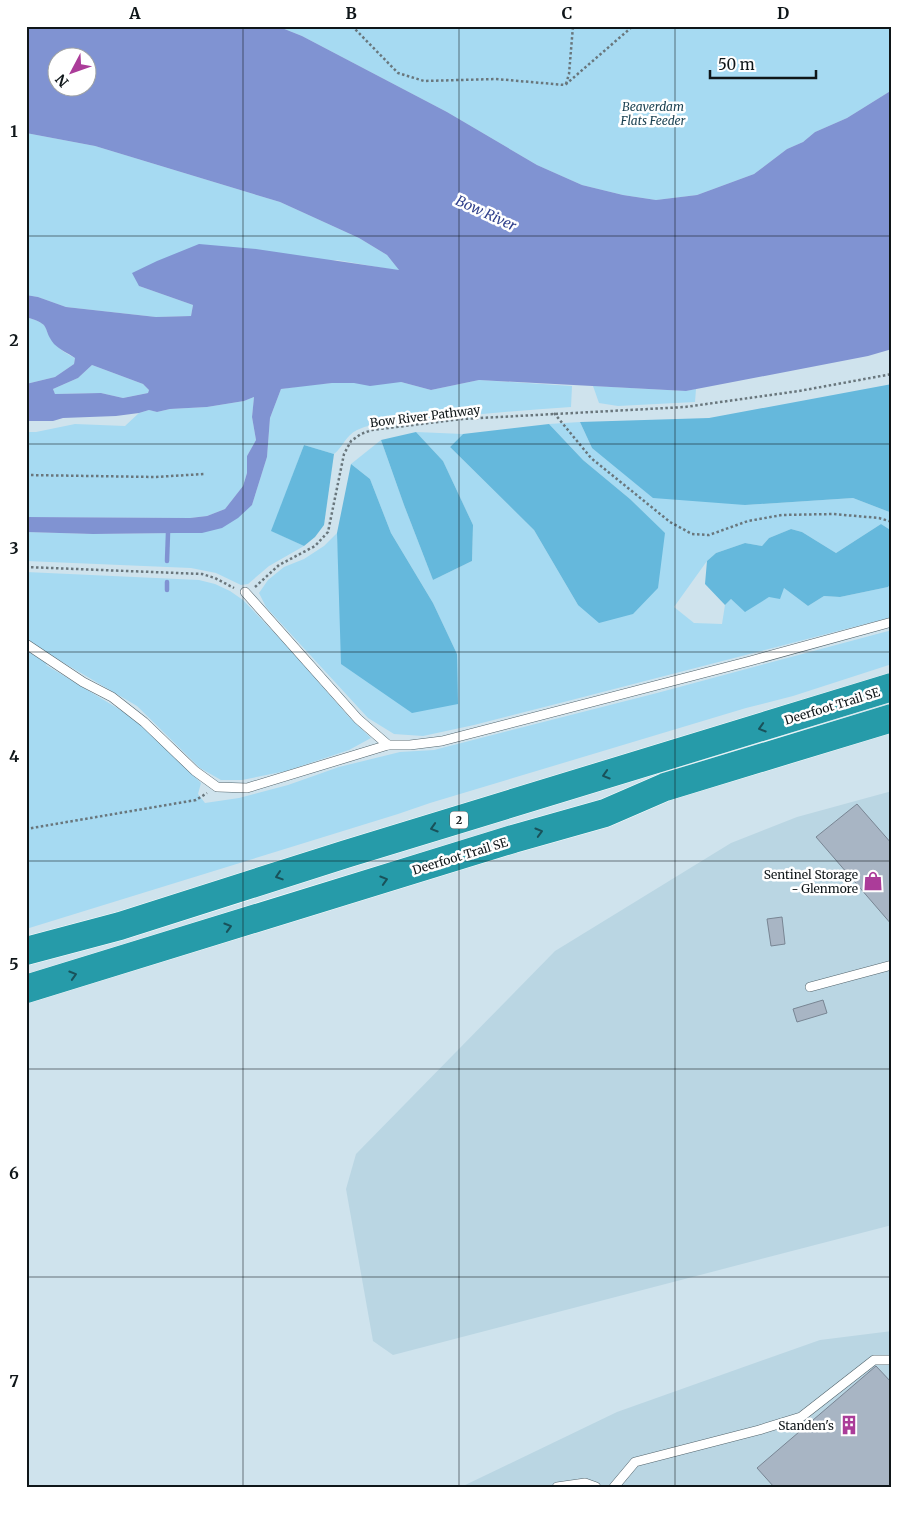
<svg xmlns="http://www.w3.org/2000/svg" width="918" height="1513" font-family="Merriweather,serif">
<rect width="100%" height="100%" fill="#cfe3ed"/>
<g fill="#bad6e3">
<polygon points="892,791 892,1225 393,1355 373,1341 346,1189 356,1154 555,951 731,843 797,817"/>
<polygon points="892,1331 892,1487 461,1487 617,1412 820,1340"/>
</g>
<g fill="#a6daf2">
<polygon points="277,26 892,26 892,90 847,118 815,132 803,142 787,149 754,174 697,195 656,200 623,195 582,185 537,165 447,112 302,36"/>
<polygon points="26,133 95,146 280,202 359,238 387,255 400,271 337,260 139,286 193,305 191,316 156,317 66,307 38,297 26,295"/>
<path d="M26,317C53,325 41,327 54,343C60,350 67,354 75,358L74,364L55,377L26,384Z"/>
<polygon points="92,365 143,384 149,390 148,393 123,398 101,393 55,394 53,389 78,378"/>
<path d="M479,380L572,386L571,407C521,410 471,415 422,420C401,422 376,421 357,430C346,435 343,447 334,454L304,445L272,531L304,546L269,566L248,584L241,585L216,573L191,568L26,561V532L93,534L177,533L252,505L267,457L270,418L281,389L308,385L332,383L401,382L431,390Z"/>
<polygon points="593,386 686,391 696,389 695,402 618,406 599,403"/>
<polygon points="254,397 252,417 256,440 247,456 247,473 243,486 225,509 207,516 190,518 26,517 26,432 36,432 75,424 125,426 139,413 149,410 157,412 170,409 207,407 244,401"/>
<polygon points="580,422 592,448 745,505 853,498 892,513 892,531 881,524 836,553 802,532 791,529 769,538 762,546 745,543 716,553 707,561 674,607 694,623 722,624 725,605 731,599 745,611 784,588 808,606 824,596 840,597 888,587 892,582 892,617 560,703 474,725 423,736 394,734 368,718 266,607 259,593 268,580 284,567 304,559 324,546 337,533 339,570 457,654 433,603 391,533 370,479 351,464 381,440 404,505 433,580 472,561 473,525 443,461 416,432 463,434 450,447 534,530 578,605 665,534 630,499 583,460 549,424"/>
<polygon points="26,572 199,580 215,584 230,591 243,600 287,646 349,717 371,738 349,750 286,771 242,780 221,780 200,768 137,706 52,656 46,665 132,717 168,749 201,783 198,794 205,803 239,798 288,785 339,767 400,752 434,750 657,693 892,630 892,664 793,696 746,708 430,803 398,814 26,929"/>
</g>
<g fill="#65b8dc">
<polygon points="892,384 892,513 853,498 745,505 653,498 592,448 580,422 709,418"/>
<polygon points="549,424 583,460 630,499 665,533 658,588 633,614 599,623 578,605 534,530 450,447 463,434"/>
<polygon points="416,432 443,461 473,525 472,561 433,580 404,505 381,440"/>
<polygon points="304,445 334,454 324,525 315,537 304,546 271,531"/>
<polygon points="351,464 370,479 391,533 433,603 457,654 458,704 412,713 341,664 337,533"/>
<polygon points="881,524 892,531 892,582 888,587 840,597 824,596 808,606 784,588 780,599 769,597 745,612 731,599 725,605 705,584 707,561 716,553 745,543 762,546 769,538 791,529 802,532 836,553"/>
</g>
<path fill="#8093d2" fill-rule="evenodd" d="M26,26H277L302,36L447,112L537,165L582,185L623,195L656,200L697,195L754,174L787,149L803,142L815,132L847,118L892,90V349L868,356L686,391L479,380L431,390L401,382L370,386L354,383H332L281,389L270,418L267,457L252,505L238,518L222,528L202,533H177L93,534L26,532V517L190,518L207,516L225,509L243,486L247,473V456L256,440L252,417L254,397L244,401L207,407L170,409L157,412L149,410L139,413L116,416L63,418L53,421H26V384L55,377L74,364L75,358C68,353 60,350 54,344C41,327 53,325 26,317V295L38,297L66,307L156,317L191,316L193,305L139,286L132,273L157,261L199,244L256,249L399,270L387,255L359,238L280,202L95,146L26,133ZM58,58H88V88H58ZM92,365L143,384L149,390L148,393L123,398L101,393L55,394L53,389L78,378Z"/>
<g fill="none" stroke-linecap="round" stroke-linejoin="round">
<g stroke="#8093d2" stroke-width="4.5">
<polyline points="167,561 168,533"/>
<polyline points="167,590 167,582"/>
</g>
</g>
<g fill="#a8b5c4" stroke="#788593">
<polygon points="857,804 892,844 892,925 816,837"/>
<polygon points="782,917 785,944 771,946 767,919"/>
<polygon points="823,1000 827,1013 797,1022 793,1009"/>
<polygon points="876,1366 892,1383 892,1487 774,1487 757,1468"/>
</g>
<g fill="none" stroke-linecap="round" stroke-linejoin="round">
<defs>
<g id="service">
<polyline points="245,592 358,719 388,745"/>
<polyline points="26,644 83,682 112,697 144,722 195,771 217,787 247,788 388,745 410,745 442,741 750,661 892,622"/>
<polyline points="810,987 892,965"/>
<polyline points="557,1487 585,1483 596,1487"/>
<polyline points="614,1487 635,1462 759,1430 801,1417 874,1360 892,1360"/>
</g>
<g id="motorway">
<polyline points="26,951 120,926 346,854 892,687"/>
<polyline points="26,989 513,839 605,813 665,787 892,718"/>
</g>
</defs>
<use href="#service" stroke="#52646c" stroke-width="10"/>
<use href="#motorway" stroke="#fff" stroke-width="29"/>
<g stroke="#69767c" stroke-width="2.5" stroke-dasharray="2.5 2.5" stroke-linecap="butt">
<polyline points="352,26 398,73 424,81 496,79 565,85 633,26"/>
<polyline points="566,84 569,74 573,26"/>
<polyline points="554,413 591,458 670,522 692,534 709,535 748,521 782,515 833,514 879,518 892,522"/>
<polyline points="26,475 155,477 204,474"/>
<polyline points="26,567 202,574 215,578 234,588"/>
<polyline points="255,587 279,565 315,546 328,532 344,454 351,441 361,434 372,430 462,419 685,407 799,391 892,374"/>
<polyline points="26,829 196,800 207,793"/>
</g>
<use href="#service" stroke="#fff" stroke-width="9"/>
<use href="#motorway" stroke="#269ba9" stroke-width="28"/>
</g>
<defs><path id="oneway-chevron" d="M-2-3.5L2.5 0L-2 3.5" fill="none" stroke-width="1.6" stroke-linecap="round" stroke-linejoin="round" transform="scale(1.25)"/></defs>
<g stroke="#19525a">
<use href="#oneway-chevron" transform="translate(762 728) rotate(163)"/>
<use href="#oneway-chevron" transform="translate(606 775) rotate(163)"/>
<use href="#oneway-chevron" transform="translate(434 828) rotate(163)"/>
<use href="#oneway-chevron" transform="translate(539 832) rotate(-16)"/>
<use href="#oneway-chevron" transform="translate(279 876) rotate(162)"/>
<use href="#oneway-chevron" transform="translate(384 880) rotate(-17)"/>
<use href="#oneway-chevron" transform="translate(228 927) rotate(-17)"/>
<use href="#oneway-chevron" transform="translate(73 975) rotate(-17)"/>
</g>
<path fill="none" stroke="#0f1619" stroke-width="1" stroke-opacity="0.55" d="M243,26V1487M459,26V1487M675,26V1487M26,236H892M26,444H892M26,652H892M26,861H892M26,1069H892M26,1277H892"/>
<defs>
<symbol id="shop-bare" viewBox="-9 -9 18 18"><path d="M-5-2.5h2.3a2.7 3.5 0 0 1 5.4 0H5L5.5 6h-11ZM-1.5-2.5h3a1.5 2.3 0 0 0-3 0Z" fill="#ab3c99" stroke="#fff" stroke-width="2.5" paint-order="stroke"/></symbol>
<symbol id="building-bare" viewBox="-9 -9 18 18"><path d="M-4-6H4V6H1V3H-1V6H-4ZM-2.5-4.3h1.7v1.8h-1.7ZM.8-4.3h1.7v1.8H.8ZM-2.5-1h1.7V.8h-1.7ZM.8-1h1.7V.8H.8Z" fill="#ab3c99" stroke="#fff" stroke-width="2.5" paint-order="stroke"/></symbol>
</defs>
<g fill-rule="evenodd">
<use href="#shop-bare" x="859" y="867" width="28" height="28"/>
<use href="#building-bare" x="835" y="1411" width="28" height="28"/>
</g>
<g text-anchor="middle" dominant-baseline="central" stroke-width="5" stroke-linejoin="round" paint-order="stroke">
<rect fill="#fff" stroke="#575c5e" stroke-width="1" x="450" y="811.5" width="18" height="17" rx="4"/>
<g font-size="11" font-weight="bold" fill="#0f1619">
<text x="459" y="820">2</text>
</g>
<g font-size="12" font-style="italic" fill="#1e4454" stroke="#fff">
<text x="653" y="106">Beaverdam<tspan x="653" dy="14">Flats Feeder</tspan></text>
</g>
<g font-size="12" fill="#0f1619" stroke="#fff">
<text transform="translate(425 416) rotate(-7)">Bow River Pathway</text>
<text transform="translate(832 706) rotate(-17)">Deerfoot Trail SE</text>
<text transform="translate(460 856) rotate(-17)">Deerfoot Trail SE</text>
</g>
<g font-size="12" fill="#0f1619" stroke="#fff" text-anchor="end">
<text x="858" y="874">Sentinel Storage<tspan x="858" dy="14">- Glenmore</tspan></text>
<text x="834" y="1425">Standen's</text>
</g>
<g font-size="14" font-style="italic" fill="#30408c" stroke="#fff">
<text transform="translate(486 213) rotate(25)">Bow River</text>
</g>
</g>
<rect width="918" height="1513" fill="none" stroke="#ffffff" stroke-width="55"/>
<g transform="translate(72 72) rotate(229)"><circle r="24" fill="#ffffff" stroke="#9fa2a3"/>
<path d="M0-4L9 19L0 12L-9 19Z" fill="#ab3c99"/>
<text y="-8" font-size="14" font-weight="bold" text-anchor="middle" fill="#0f1619">N</text>
</g>
<path d="M710 70v8h106v-8" fill="none" stroke="#0f1619" stroke-width="2.5"/>
<text x="718" y="70" font-size="15" fill="#0f1619" stroke="#ffffff" stroke-width="4" paint-order="stroke">50 m</text>
<rect x="28" y="28" width="862" height="1458" fill="none" stroke="#0f1619" stroke-width="2"/>
<g font-size="16" text-anchor="middle" font-weight="bold" fill="#0f1619">
<text x="135" y="19">A</text>
<text x="351" y="19">B</text>
<text x="567" y="19">C</text>
<text x="783" y="19">D</text>
<text x="14" y="137">1</text>
<text x="14" y="346">2</text>
<text x="14" y="554">3</text>
<text x="14" y="762">4</text>
<text x="14" y="970">5</text>
<text x="14" y="1179">6</text>
<text x="14" y="1387">7</text>
</g>
</svg>
